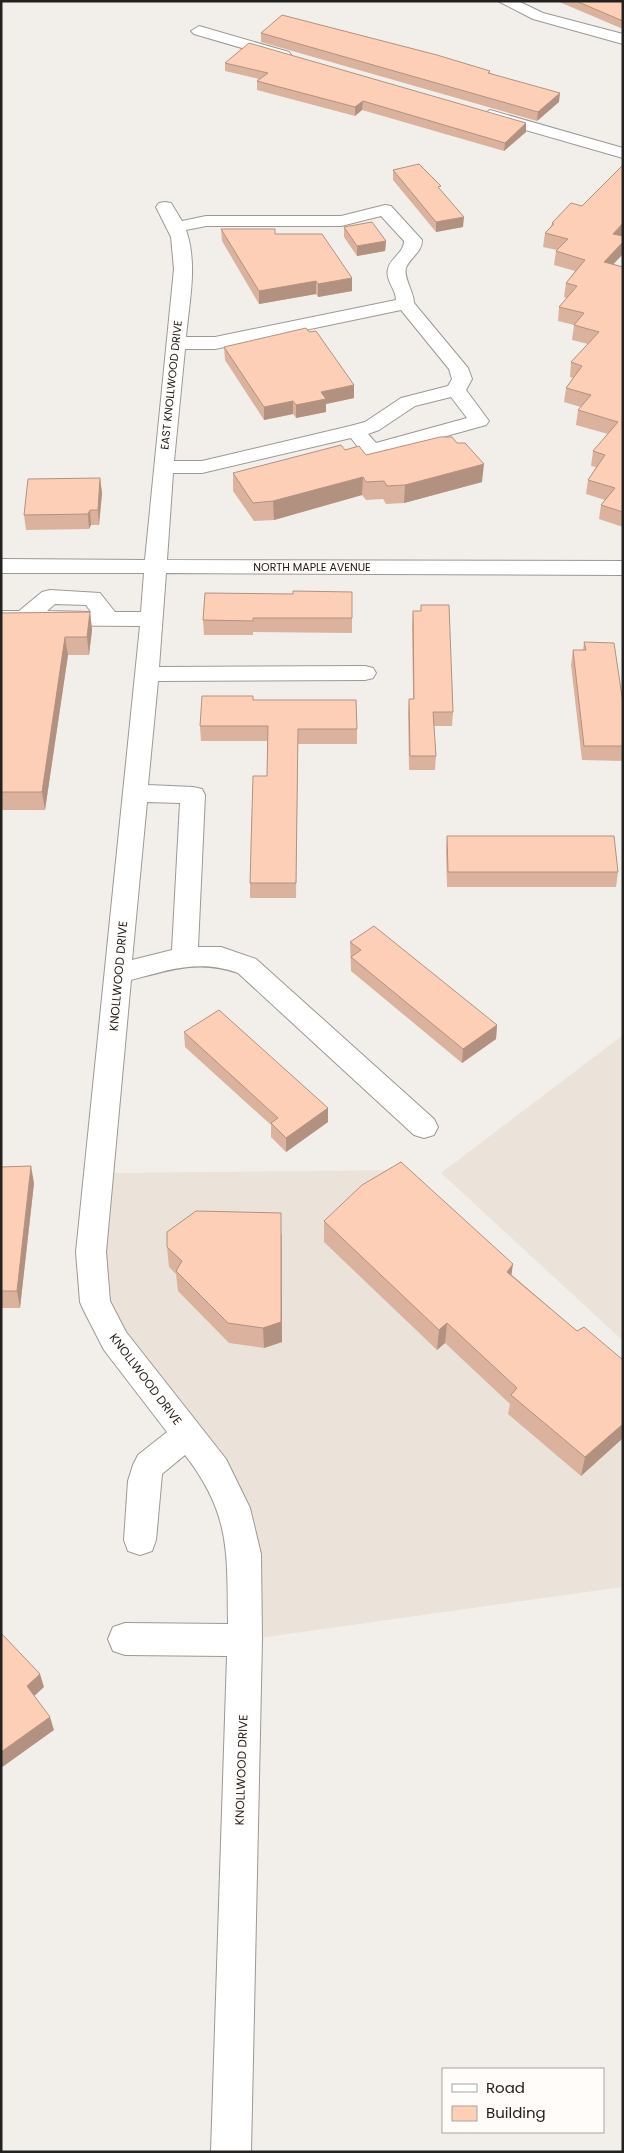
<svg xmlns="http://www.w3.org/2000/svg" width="624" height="2153" font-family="Poppins,sans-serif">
<rect width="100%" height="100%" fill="#f2efeb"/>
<g fill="#ebe3d9">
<polygon points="623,1035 623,1341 441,1173"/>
<polygon points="393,1170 623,1372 623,1587 245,1640 234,1508 115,1341 91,1252 99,1173"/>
</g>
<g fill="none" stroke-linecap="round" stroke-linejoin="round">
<defs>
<g id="minor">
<polygon points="498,1 518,1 543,13 623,34 623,44 533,19"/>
<polygon points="199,26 289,52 291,55 283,60 194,34 191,31"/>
<polygon points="490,110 623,148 623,158 484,118 482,115"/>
<path d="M165,202L171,203L182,221L206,216H341L385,205L391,206L422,240C422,253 410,257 406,268C403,277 414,292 414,303L468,368L472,379L466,390L489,421L486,425L371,457L364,455L351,438L202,473H173L167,560L623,561V575L166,573L159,667L365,666L373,668L376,673L373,678L365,680L158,681L148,785L193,787L202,789L205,795L198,947H221L256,959L434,1119L438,1127L434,1135L424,1138L414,1135L238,973C199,959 169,970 131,980L106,1252L110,1301L126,1332L226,1459L250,1508L261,1554L262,1640L251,2152H211L227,1656L125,1655L113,1651L108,1639L113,1627L125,1623L228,1624C227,1553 231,1514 185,1455L162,1474L156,1540L152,1551L140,1555L128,1551L124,1540L128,1481L133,1465L138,1455L167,1432L104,1350L84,1311L80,1302L76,1252L140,626L1,625V611H19L42,592L50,590L100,593L115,612H141L144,573H1V559L145,560L174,269L171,237L156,207L159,203ZM381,216L404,241C404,253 390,258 388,269C385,280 396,289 396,300L215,337H186C189,303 198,264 186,230L206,226H341ZM401,310L449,369L452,379L448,386L401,398L365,422L350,426L202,461H174L185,349H215ZM451,397L467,418L376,443L368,434L379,430L415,406ZM55,604L86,605L91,612L47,611ZM147,802L180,803L172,950L132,960Z"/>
</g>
</defs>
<use href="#minor" stroke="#9c9995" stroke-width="2"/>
<use href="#minor" fill="#fff" fill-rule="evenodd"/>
</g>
<g fill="#dab29d">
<polygon points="557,1 623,1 623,29"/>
<polygon points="261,33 490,71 490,73 559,102 537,121 261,42"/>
<polygon points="225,63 526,132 504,151 362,110 355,116 257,90 257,81 259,79 225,71"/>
<polygon points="623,165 623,235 622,236 623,236 623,254 613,264 623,267 623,527 599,519 601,505 605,500 586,494 588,480 596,467 591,466 593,451 608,434 576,425 578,410 581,407 564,402 566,388 573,378 570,377 571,362 588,344 572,340 574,325 558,321 559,307 567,298 564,297 566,283 575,271 554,265 556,251 557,250 543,247 545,233 551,226 552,223 582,206"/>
<polygon points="393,170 463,227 436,232 393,180"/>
<polygon points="344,227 386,241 385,251 357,256 344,237"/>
<polygon points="221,229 275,234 352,278 352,291 318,297 316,294 259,304 222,241"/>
<polygon points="224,347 354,398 326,404 326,412 296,418 293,414 264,420 225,360"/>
<polygon points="345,450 366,455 482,482 404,503 386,504 383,499 366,500 362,495 274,520 254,521 233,491 233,473"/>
<polygon points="100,478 102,493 99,525 91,525 89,529 26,530 24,515"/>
<polygon points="352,592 352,633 253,632 253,635 204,635 203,620 293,594"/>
<polygon points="421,605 453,712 452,726 434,726 436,756 435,770 409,770 408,712 409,699 413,699 412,625 413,611 421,611"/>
<polygon points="90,612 92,630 89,655 68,655 45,810 1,810 1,613"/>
<polygon points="584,642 623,703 623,761 582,760 571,665 573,650 583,650"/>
<polygon points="253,700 357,729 357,744 298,744 296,898 250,898 250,883 267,776 267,741 201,741 200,726"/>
<polygon points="447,836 618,872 616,887 447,887 446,851"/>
<polygon points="350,942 497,1025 496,1039 462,1063 351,971"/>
<polygon points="184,1032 328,1108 328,1122 286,1152 271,1137 271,1125 185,1047"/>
<polygon points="1,1167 34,1183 20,1308 1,1308"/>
<polygon points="324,1221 512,1275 577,1331 623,1360 623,1438 581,1476 508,1414 510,1404 445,1343 437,1350 324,1242"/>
<polygon points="282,1234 282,1342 264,1348 229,1343 178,1291 176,1274 169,1267 167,1247"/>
</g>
<g fill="#b29180">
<polygon points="560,93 559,102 537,121 538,112"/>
<polygon points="363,101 362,110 355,116 355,107"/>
<polygon points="526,123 526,132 504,151 505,143"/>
<polygon points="464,217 463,227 436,232 436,222"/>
<polygon points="623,223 623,235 611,247 613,234"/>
<polygon points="386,241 385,251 357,256 357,246"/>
<polygon points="623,242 623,254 602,276 604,262"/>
<polygon points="352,278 352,291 318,297 318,284"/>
<polygon points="316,281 316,294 259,304 259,291"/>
<polygon points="354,385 354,398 326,404 326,412 296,418 296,405 321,392"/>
<polygon points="293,401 293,414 264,420 264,407"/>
<polygon points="484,464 482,482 404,503 405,485"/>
<polygon points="363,477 362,495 274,520 273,501"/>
<polygon points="100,478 102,493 99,525 98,510"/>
<polygon points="90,510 91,525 89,529 88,514"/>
<polygon points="90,612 92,630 89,655 87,637"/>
<polygon points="65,637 68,655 45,810 42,792"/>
<polygon points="497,1025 496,1039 462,1063 463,1049"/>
<polygon points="328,1108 328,1122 286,1152 286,1138"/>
<polygon points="31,1166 34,1183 20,1308 17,1291"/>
<polygon points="281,1213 282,1342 264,1348 263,1328"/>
<polygon points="513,1264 510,1285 507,1272"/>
<polygon points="447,1323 445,1343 437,1350 439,1330"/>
<polygon points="623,1424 623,1438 581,1476 585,1457"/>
<polygon points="40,1674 44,1687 31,1699 27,1686"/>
<polygon points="50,1717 54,1730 1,1768 1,1752"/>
</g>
<g fill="#fecfb7" stroke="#b29180">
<polygon points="576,1 623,1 623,21"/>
<polygon points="282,15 437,55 490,71 488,73 560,93 538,112 261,33"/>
<polygon points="249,43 526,123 505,143 363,101 355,107 257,81 268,73 225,63"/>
<polygon points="419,164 441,186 438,187 464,217 436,222 393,170"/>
<polygon points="623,165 623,223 613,234 623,236 623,242 604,262 623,267 623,340 622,341 623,342 623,512 601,505 615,488 588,480 605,455 593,451 618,422 578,410 591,395 566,388 582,366 571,362 599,332 574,325 584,313 559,307 577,286 566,283 585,260 556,251 568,239 545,233 554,224 552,223 571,203 582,206"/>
<polygon points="372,222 386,241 357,246 344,227"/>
<polygon points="221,229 275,229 275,234 322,234 352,278 318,284 316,281 259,291"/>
<polygon points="306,328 309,332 316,331 354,385 321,392 326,399 296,405 293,401 264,407 224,347"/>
<polygon points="440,437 452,437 457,443 465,443 484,464 405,485 387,486 384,481 366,482 363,477 273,501 253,503 233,473 341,445 345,450 359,446 366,455"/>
<polygon points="100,478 98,510 90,510 88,514 24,515 28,479"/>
<polygon points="293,591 352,592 352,618 253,618 253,621 203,620 205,593 293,594"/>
<polygon points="421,605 449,605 453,712 433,712 436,756 410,756 409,699 414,699 413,611 421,611"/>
<polygon points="90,612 87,637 65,637 42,792 1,792 1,613"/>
<polygon points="584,642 614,643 623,703 623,746 584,746 573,650 586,650"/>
<polygon points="202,696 253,696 253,700 356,700 357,729 298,729 296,883 250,883 253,776 267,776 268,726 200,726"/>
<polygon points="447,836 614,836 618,872 448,872"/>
<polygon points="374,926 497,1025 463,1049 351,957 361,950 350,942"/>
<polygon points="219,1010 328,1108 286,1138 271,1123 278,1118 184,1032"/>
<polygon points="401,1162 513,1264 507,1272 577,1331 584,1327 623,1360 623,1424 585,1457 511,1395 517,1388 447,1323 439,1330 324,1221 362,1185"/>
<polygon points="31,1166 17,1291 1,1291 1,1167"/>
<polygon points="196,1211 281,1213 281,1322 263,1328 228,1323 176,1271 182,1261 167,1247 167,1232"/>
<polygon points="1,1633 40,1674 27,1686 50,1717 1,1752"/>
</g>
<g text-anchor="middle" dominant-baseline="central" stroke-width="4" stroke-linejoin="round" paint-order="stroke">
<g font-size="11" fill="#222120" stroke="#fffcf9">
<text transform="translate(171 385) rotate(-84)">EAST KNOLLWOOD DRIVE</text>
<text x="312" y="567">NORTH MAPLE AVENUE</text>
</g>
<g font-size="12" fill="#222120" stroke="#fffcf9">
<text transform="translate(118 976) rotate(-85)">KNOLLWOOD DRIVE</text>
<text transform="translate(146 1379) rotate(53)">KNOLLWOOD DRIVE</text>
<text transform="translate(241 1770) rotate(-88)">KNOLLWOOD DRIVE</text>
</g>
</g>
<rect width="624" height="2153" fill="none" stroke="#222120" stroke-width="5"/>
<rect x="442" y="2068" width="162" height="65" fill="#fffcf9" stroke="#a7a4a2"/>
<rect x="452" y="2084" width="25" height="8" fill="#ffffff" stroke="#a7a4a2"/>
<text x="486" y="2093" font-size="15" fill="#222120">Road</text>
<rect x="452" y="2106" width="25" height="15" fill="#fecfb7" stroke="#a7a4a2"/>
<text x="486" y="2118" font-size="15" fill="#222120">Building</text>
</svg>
